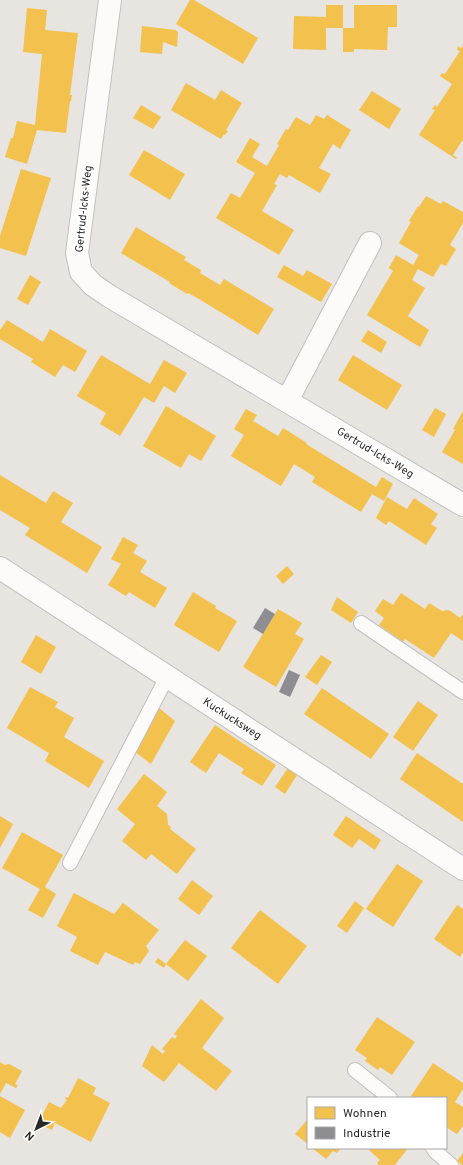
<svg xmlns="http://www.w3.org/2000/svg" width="463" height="1165" font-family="Overpass,sans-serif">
<rect width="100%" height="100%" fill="#e8e4e0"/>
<g fill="#f2c14e">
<polygon points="190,0 194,0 258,38 243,64 176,24"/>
<polygon points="326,5 343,5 343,28 354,28 354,5 397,5 397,27 388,27 387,50 354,49 354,52 343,52 343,28 326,28 326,50 293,49 294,16 326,17"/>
<polygon points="27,8 47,10 45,30 78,33 70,95 72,95 71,101 70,101 66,133 37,130 27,164 5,157 11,138 13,138 17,121 35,125 42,54 23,52"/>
<polygon points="142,26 175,30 178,32 177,47 163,42 162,54 140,52"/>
<polygon points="458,46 461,48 463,46 463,141 462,141 453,155 457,158 456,159 419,135 435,110 432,109 435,105 437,107 452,84 440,76 442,73 445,74 460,51 457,50"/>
<polygon points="186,83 215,100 221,90 242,103 226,130 228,131 225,135 224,134 221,139 171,110"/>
<polygon points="372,91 401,109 389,129 359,110"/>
<polygon points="141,105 161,117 153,129 133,118"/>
<polygon points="316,115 324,119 327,115 351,130 340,149 333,144 319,168 331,174 320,193 289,175 287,178 280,174 274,184 277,185 262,211 294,230 279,255 216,218 231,193 240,198 255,173 236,162 250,138 260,144 252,157 267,166 279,145 277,144 286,129 288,130 296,117 310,125"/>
<polygon points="144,150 185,174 170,200 129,175"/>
<polygon points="21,169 51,178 26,256 0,248 0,236"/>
<polygon points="426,196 441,204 443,201 463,212 463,223 450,245 456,249 446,266 441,264 433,277 418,269 412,280 425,288 408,316 429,330 420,347 367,315 393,271 389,268 396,255 413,265 419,255 399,243 411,222 409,221 418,206 419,207"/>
<polygon points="136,227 186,257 184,260 201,270 200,273 220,285 224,279 274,309 258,335 199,299 188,293 187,294 169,283 170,282 121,253"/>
<polygon points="284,265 303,276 307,270 332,284 321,302 277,277"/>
<polygon points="30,275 41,282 28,305 17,299"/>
<polygon points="7,320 43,342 50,329 87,351 75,372 63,365 55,377 31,362 33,359 0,339 0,330"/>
<polygon points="368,330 387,342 381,353 361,341"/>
<polygon points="101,355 150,384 164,360 187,373 175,393 164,386 154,403 144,397 120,436 100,424 106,413 77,396"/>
<polygon points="353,355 402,385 387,410 338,380"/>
<polygon points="166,406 216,436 201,461 189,454 181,468 143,446"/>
<polygon points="435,408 446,414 434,437 422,430"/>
<polygon points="246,409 257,415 253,421 278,436 283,428 307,443 306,444 376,487 382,477 393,484 384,501 372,494 361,512 312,482 315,477 294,464 281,486 231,456 244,435 234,429"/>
<polygon points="463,411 463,464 442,452 455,430 453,429"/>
<polygon points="0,475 46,503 53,491 73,503 61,522 102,547 87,573 25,535 30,528 0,510"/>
<polygon points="387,497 407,509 414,498 438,514 431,524 437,528 426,545 389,521 386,525 376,518"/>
<polygon points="123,537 138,545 133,553 147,561 140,572 167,588 155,608 129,592 126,596 108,585 121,564 111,559"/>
<polygon points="287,566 294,574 283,584 276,576"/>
<polygon points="193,592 216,606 215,608 237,621 219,652 174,625"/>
<polygon points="401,593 425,609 429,603 442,611 449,610 460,618 463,614 463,641 451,633 434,658 405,639 403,642 379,625 384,618 375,611 383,599 393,605"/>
<polygon points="337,597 358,612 351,623 331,610"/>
<polygon points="278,609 302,623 295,634 304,639 276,687 243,667"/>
<polygon points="36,635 56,647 41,674 21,662"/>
<polygon points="321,655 332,662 317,685 305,677"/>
<polygon points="30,687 58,702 55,707 74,718 64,737 104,761 89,788 45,761 49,753 7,728"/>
<polygon points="322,688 389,734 371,759 304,714"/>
<polygon points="418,701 438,715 413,751 393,737"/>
<polygon points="159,708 175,721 151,764 135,752"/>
<polygon points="215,725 276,765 262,786 241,773 244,769 219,753 206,773 190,762"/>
<polygon points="417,753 463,784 463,822 400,779"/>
<polygon points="288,768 297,775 285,794 275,787"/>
<polygon points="144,774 167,792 157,806 167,814 168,825 171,827 170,829 196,849 177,874 151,854 146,860 122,841 135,824 117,809"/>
<polygon points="0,816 13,824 0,848"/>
<polygon points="346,816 381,840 375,850 359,839 352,848 333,835"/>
<polygon points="22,832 63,855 45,887 56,894 43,918 28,910 40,889 2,868"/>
<polygon points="397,864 423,881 393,927 366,909"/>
<polygon points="192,880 213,896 199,915 178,899"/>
<polygon points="74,893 114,914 123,903 159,930 146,946 149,951 140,964 135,962 133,965 105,952 98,965 70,951 77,937 57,926"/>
<polygon points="355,901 364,908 347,933 337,926"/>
<polygon points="457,905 463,909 463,952 460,957 434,939"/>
<polygon points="260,910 307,946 278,984 231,948"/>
<polygon points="185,940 207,956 188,981 166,964"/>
<polygon points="158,958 166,964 164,968 155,962"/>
<polygon points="201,999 224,1018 202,1048 232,1071 216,1091 179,1063 164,1082 142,1066 152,1045 163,1054 165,1051 162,1049 172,1037 175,1039 177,1036 174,1034"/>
<polygon points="377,1017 415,1042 392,1075 380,1067 378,1070 365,1061 367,1058 355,1050"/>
<polygon points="0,1062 5,1065 9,1064 22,1071 15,1084 18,1085 16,1088 6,1083 0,1094"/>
<polygon points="433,1063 463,1083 463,1089 455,1102 463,1107 463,1126 457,1134 446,1127 446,1098 414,1098 411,1096"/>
<polygon points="78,1078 96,1088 93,1094 110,1103 91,1142 55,1123 52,1130 38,1123 49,1102 61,1108 67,1100 65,1099 66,1097 68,1098"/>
<polygon points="0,1096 25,1110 10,1138 0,1132"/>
<polygon points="308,1119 308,1144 295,1134"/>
<polygon points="312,1148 341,1148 337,1153 333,1151 326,1159"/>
<polygon points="371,1148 408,1148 395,1165 379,1165 377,1163 380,1160 369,1150"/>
<polygon points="463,1153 463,1165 462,1165 457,1161"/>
</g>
<g fill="#8d8d92">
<polygon points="265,608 275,614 263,634 253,628"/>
<polygon points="289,670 300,675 290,697 279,692"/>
</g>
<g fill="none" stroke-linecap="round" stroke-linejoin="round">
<defs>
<g id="service">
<polyline points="361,623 463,692"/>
<polyline points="70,863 167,677"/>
<polyline points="355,1070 390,1098"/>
<polyline points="433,1148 436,1152 451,1165"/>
</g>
<g id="minor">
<polyline points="110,0 77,253 81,272 93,285 109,296 463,505"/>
<polyline points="287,401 370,243"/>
<polyline points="0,568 463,869"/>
</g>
</defs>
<use href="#service" stroke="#c1c0c1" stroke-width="16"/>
<use href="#minor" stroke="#c1c0c1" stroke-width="24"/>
<use href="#service" stroke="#fcfbfa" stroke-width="14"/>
<use href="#minor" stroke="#fcfbfa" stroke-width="22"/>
</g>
<g text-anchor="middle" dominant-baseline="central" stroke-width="4" stroke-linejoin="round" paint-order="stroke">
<g font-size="11" fill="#292929" stroke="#fff">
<text transform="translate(84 209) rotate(-84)">Gertrud-Icks-Weg</text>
<text transform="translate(375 453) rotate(31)">Gertrud-Icks-Weg</text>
<text transform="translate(232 719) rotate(33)">Kuckucksweg</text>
</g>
</g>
<rect x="307" y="1097" width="140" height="52" fill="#ffffff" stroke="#a9a9a9"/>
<rect x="315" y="1107" width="20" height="12" fill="#f2c14e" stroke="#a9a9a9"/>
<text x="343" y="1117" font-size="12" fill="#292929">Wohnen</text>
<rect x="315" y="1127" width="20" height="12" fill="#8d8d92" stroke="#a9a9a9"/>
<text x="343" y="1137" font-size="12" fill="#292929">Industrie</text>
<g transform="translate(36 1129) rotate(222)" stroke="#ffffff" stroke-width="3" paint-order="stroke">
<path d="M0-3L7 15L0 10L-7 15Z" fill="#292929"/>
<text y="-6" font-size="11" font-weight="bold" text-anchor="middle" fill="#292929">N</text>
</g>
</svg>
